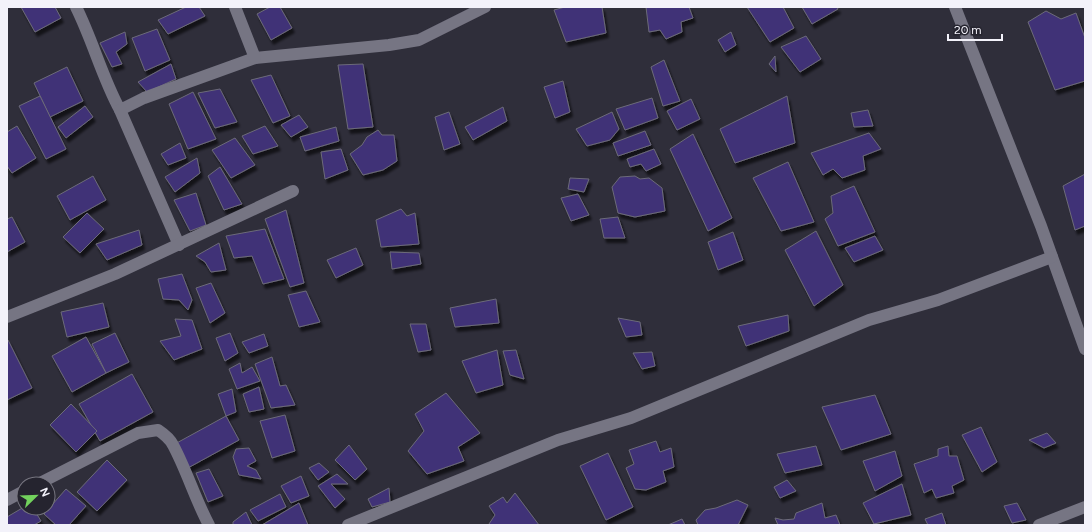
<svg xmlns="http://www.w3.org/2000/svg" width="1092" height="532" font-family="Figtree,sans-serif">
<defs>
<filter id="shadow"><feDropShadow dx="2.5" dy="4.5" stdDeviation="1" flood-color="#0009"/></filter>
</defs>
<rect width="100%" height="100%" fill="#2f2e3a"/>
<g fill="#403077" stroke="#6c6b79" filter="url(#shadow)">
<polygon points="21,7 55,7 61,18 35,32"/>
<polygon points="186,7 199,7 205,16 168,34 158,20"/>
<polygon points="270,7 280,7 292,28 271,40 257,14"/>
<polygon points="565,7 602,7 606,33 566,42 554,10"/>
<polygon points="646,7 689,7 693,18 681,22 682,32 666,39 660,30 649,32"/>
<polygon points="747,7 783,7 794,28 770,42"/>
<polygon points="802,7 837,7 838,9 812,24"/>
<polygon points="1046,11 1061,19 1076,13 1085,38 1085,81 1055,90 1028,22"/>
<polygon points="157,29 170,60 145,71 132,38"/>
<polygon points="125,32 127,44 116,52 122,64 112,67 100,43"/>
<polygon points="731,32 736,45 725,52 718,40"/>
<polygon points="806,36 821,59 800,72 781,47"/>
<polygon points="775,56 776,72 769,64"/>
<polygon points="664,60 680,101 663,106 651,67"/>
<polygon points="171,64 176,79 147,92 138,82"/>
<polygon points="363,64 373,127 348,129 338,65"/>
<polygon points="67,67 83,101 50,117 34,83"/>
<polygon points="271,75 290,116 273,123 251,80"/>
<polygon points="563,81 570,112 555,118 544,87"/>
<polygon points="220,89 237,122 215,128 198,93"/>
<polygon points="193,92 216,139 188,149 169,104"/>
<polygon points="40,96 66,149 46,159 19,106"/>
<polygon points="787,96 795,143 735,163 720,129"/>
<polygon points="652,98 658,118 625,130 616,109"/>
<polygon points="691,99 700,119 677,130 667,111"/>
<polygon points="85,106 93,117 66,138 58,127"/>
<polygon points="503,107 507,121 473,140 465,127"/>
<polygon points="868,110 873,126 854,127 851,113"/>
<polygon points="449,112 460,144 444,150 435,117"/>
<polygon points="612,112 619,129 610,140 587,146 576,129"/>
<polygon points="299,115 308,127 291,137 281,125"/>
<polygon points="17,126 36,158 12,173 7,166 7,132"/>
<polygon points="265,126 278,146 253,154 242,136"/>
<polygon points="336,127 339,141 305,151 300,137"/>
<polygon points="378,130 382,135 394,135 397,161 383,170 363,175 350,154 362,145 367,137"/>
<polygon points="645,131 651,145 618,156 613,143"/>
<polygon points="869,133 881,149 863,156 865,170 842,178 833,169 823,175 811,153"/>
<polygon points="693,134 732,218 708,231 670,149"/>
<polygon points="235,138 255,165 231,178 212,150"/>
<polygon points="180,143 186,158 168,165 161,154"/>
<polygon points="341,149 348,170 325,179 321,152"/>
<polygon points="654,149 661,164 646,171 641,164 630,167 627,159"/>
<polygon points="197,158 200,173 175,192 165,177"/>
<polygon points="788,162 814,222 781,231 753,178"/>
<polygon points="220,167 242,204 224,210 208,176"/>
<polygon points="1085,174 1085,226 1075,230 1063,186"/>
<polygon points="93,176 106,200 70,220 57,196"/>
<polygon points="635,176 640,179 649,178 662,188 665,211 635,217 618,213 612,187 620,177"/>
<polygon points="570,178 589,179 584,192 568,189"/>
<polygon points="854,186 875,232 838,246 825,219 833,213 831,196"/>
<polygon points="196,193 206,225 190,231 174,200"/>
<polygon points="578,194 589,215 571,221 561,198"/>
<polygon points="401,209 407,216 415,213 419,244 381,247 376,220"/>
<polygon points="286,210 304,283 290,287 265,219"/>
<polygon points="87,213 104,229 80,253 63,237"/>
<polygon points="12,217 25,242 7,252 7,219"/>
<polygon points="618,217 625,238 604,238 600,219"/>
<polygon points="265,229 284,279 263,284 252,256 234,258 226,236"/>
<polygon points="139,230 142,245 107,260 96,244"/>
<polygon points="816,231 843,285 814,306 785,250"/>
<polygon points="733,232 743,260 718,270 708,242"/>
<polygon points="875,236 883,250 854,262 845,248"/>
<polygon points="219,243 226,270 211,272 205,262 196,256"/>
<polygon points="356,248 363,265 336,278 327,260"/>
<polygon points="390,252 419,253 421,264 392,269"/>
<polygon points="182,274 192,300 188,310 179,300 163,299 158,279"/>
<polygon points="211,283 225,313 210,323 196,288"/>
<polygon points="306,291 320,322 299,327 288,295"/>
<polygon points="496,299 499,323 455,327 450,308"/>
<polygon points="103,303 109,327 67,337 61,312"/>
<polygon points="788,315 789,331 746,346 738,326"/>
<polygon points="618,318 640,322 642,335 626,337"/>
<polygon points="175,319 192,320 202,349 174,360 160,341 181,336"/>
<polygon points="410,324 426,324 431,350 418,352"/>
<polygon points="115,333 129,362 106,373 92,344"/>
<polygon points="230,333 238,353 225,361 216,338"/>
<polygon points="264,334 268,346 249,353 242,342"/>
<polygon points="86,337 106,373 72,392 52,356"/>
<polygon points="8,340 32,388 7,400 7,341"/>
<polygon points="497,350 503,385 476,393 462,361"/>
<polygon points="516,350 524,379 510,375 503,351"/>
<polygon points="652,352 655,366 642,369 633,353"/>
<polygon points="272,357 280,386 286,385 295,405 271,408 255,364"/>
<polygon points="240,363 242,373 252,367 260,381 237,389 229,369"/>
<polygon points="132,374 153,412 100,441 79,404"/>
<polygon points="259,387 264,409 249,412 243,394"/>
<polygon points="232,389 236,412 226,416 218,394"/>
<polygon points="446,393 480,433 458,447 464,461 427,474 408,451 424,431 415,414"/>
<polygon points="875,395 891,434 841,450 822,407"/>
<polygon points="71,404 97,431 76,452 50,425"/>
<polygon points="285,415 295,451 272,458 260,421"/>
<polygon points="226,416 239,440 186,469 173,445"/>
<polygon points="981,427 997,462 982,472 962,435"/>
<polygon points="1047,433 1056,443 1044,448 1029,440"/>
<polygon points="656,441 660,452 671,448 674,467 663,471 666,482 646,490 635,489 626,468 634,464 629,450"/>
<polygon points="349,445 367,469 355,480 335,460"/>
<polygon points="816,446 822,465 785,473 777,454"/>
<polygon points="948,446 949,456 957,456 964,480 952,486 954,493 936,498 932,489 924,493 914,464 938,456 938,449"/>
<polygon points="249,448 256,461 247,466 256,470 261,479 239,475 233,457 236,449"/>
<polygon points="895,451 902,476 875,491 863,461"/>
<polygon points="608,453 633,507 606,520 580,466"/>
<polygon points="107,460 127,480 97,511 77,492"/>
<polygon points="319,463 329,472 318,480 309,468"/>
<polygon points="209,469 223,496 208,502 196,473"/>
<polygon points="337,474 348,484 331,484 345,499 335,508 318,486"/>
<polygon points="301,476 309,496 291,503 281,486"/>
<polygon points="787,480 796,491 780,498 774,487"/>
<polygon points="902,484 911,515 874,524 863,503"/>
<polygon points="389,488 390,502 372,507 368,499"/>
<polygon points="66,489 86,506 69,525 56,525 44,514"/>
<polygon points="515,493 539,525 490,525 489,524 495,515 489,506 503,497 507,503"/>
<polygon points="280,494 286,507 258,521 250,510"/>
<polygon points="737,500 748,505 738,525 698,525 696,520 705,510 716,508"/>
<polygon points="299,503 308,525 262,525"/>
<polygon points="822,503 825,518 836,515 840,525 778,525 775,518 783,520 794,519 796,513"/>
<polygon points="1017,503 1026,520 1012,523 1004,506"/>
<polygon points="24,507 33,508 41,521 34,525 7,525 7,517"/>
<polygon points="246,512 252,525 233,525 233,522"/>
<polygon points="942,513 946,525 928,525 925,519"/>
<polygon points="682,519 685,525 668,525"/>
</g>
<g fill="none" stroke-linecap="round" stroke-linejoin="round">
<g stroke="#767583" stroke-width="12">
<path d="M76,7C93,41 102,77 120,110L144,98L255,58L389,45L419,40L485,7"/>
<polyline points="235,7 255,58"/>
<polyline points="955,7 1041,226 1085,349"/>
<polyline points="120,110 179,245"/>
<polyline points="7,317 115,274 293,191"/>
<path d="M38,484L138,433L158,430C164,434 170,439 173,445C187,471 195,499 209,525"/>
<polyline points="7,500 24,491"/>
<polyline points="348,525 558,440 631,418 869,320 938,300 1052,257"/>
<polyline points="1039,525 1085,507"/>
</g>
</g>
<rect width="1092" height="532" fill="none" stroke="#f3f2fa" stroke-width="16"/>
<g transform="translate(36 496) rotate(67)"><circle r="19" fill="#25242f" stroke="#777680"/>
<path d="M0-3L7 15L0 10L-7 15Z" fill="#72d25d"/>
<text y="-6" font-size="11" font-weight="bold" text-anchor="middle" fill="#f3f2fa">N</text>
</g>
<path d="M948 34v6h54v-6" fill="none" stroke="#f3f2fa" stroke-width="2"/>
<text x="954" y="34" font-size="12" fill="#f3f2fa" stroke="#25242f" stroke-width="3" paint-order="stroke">20 m</text>
</svg>
